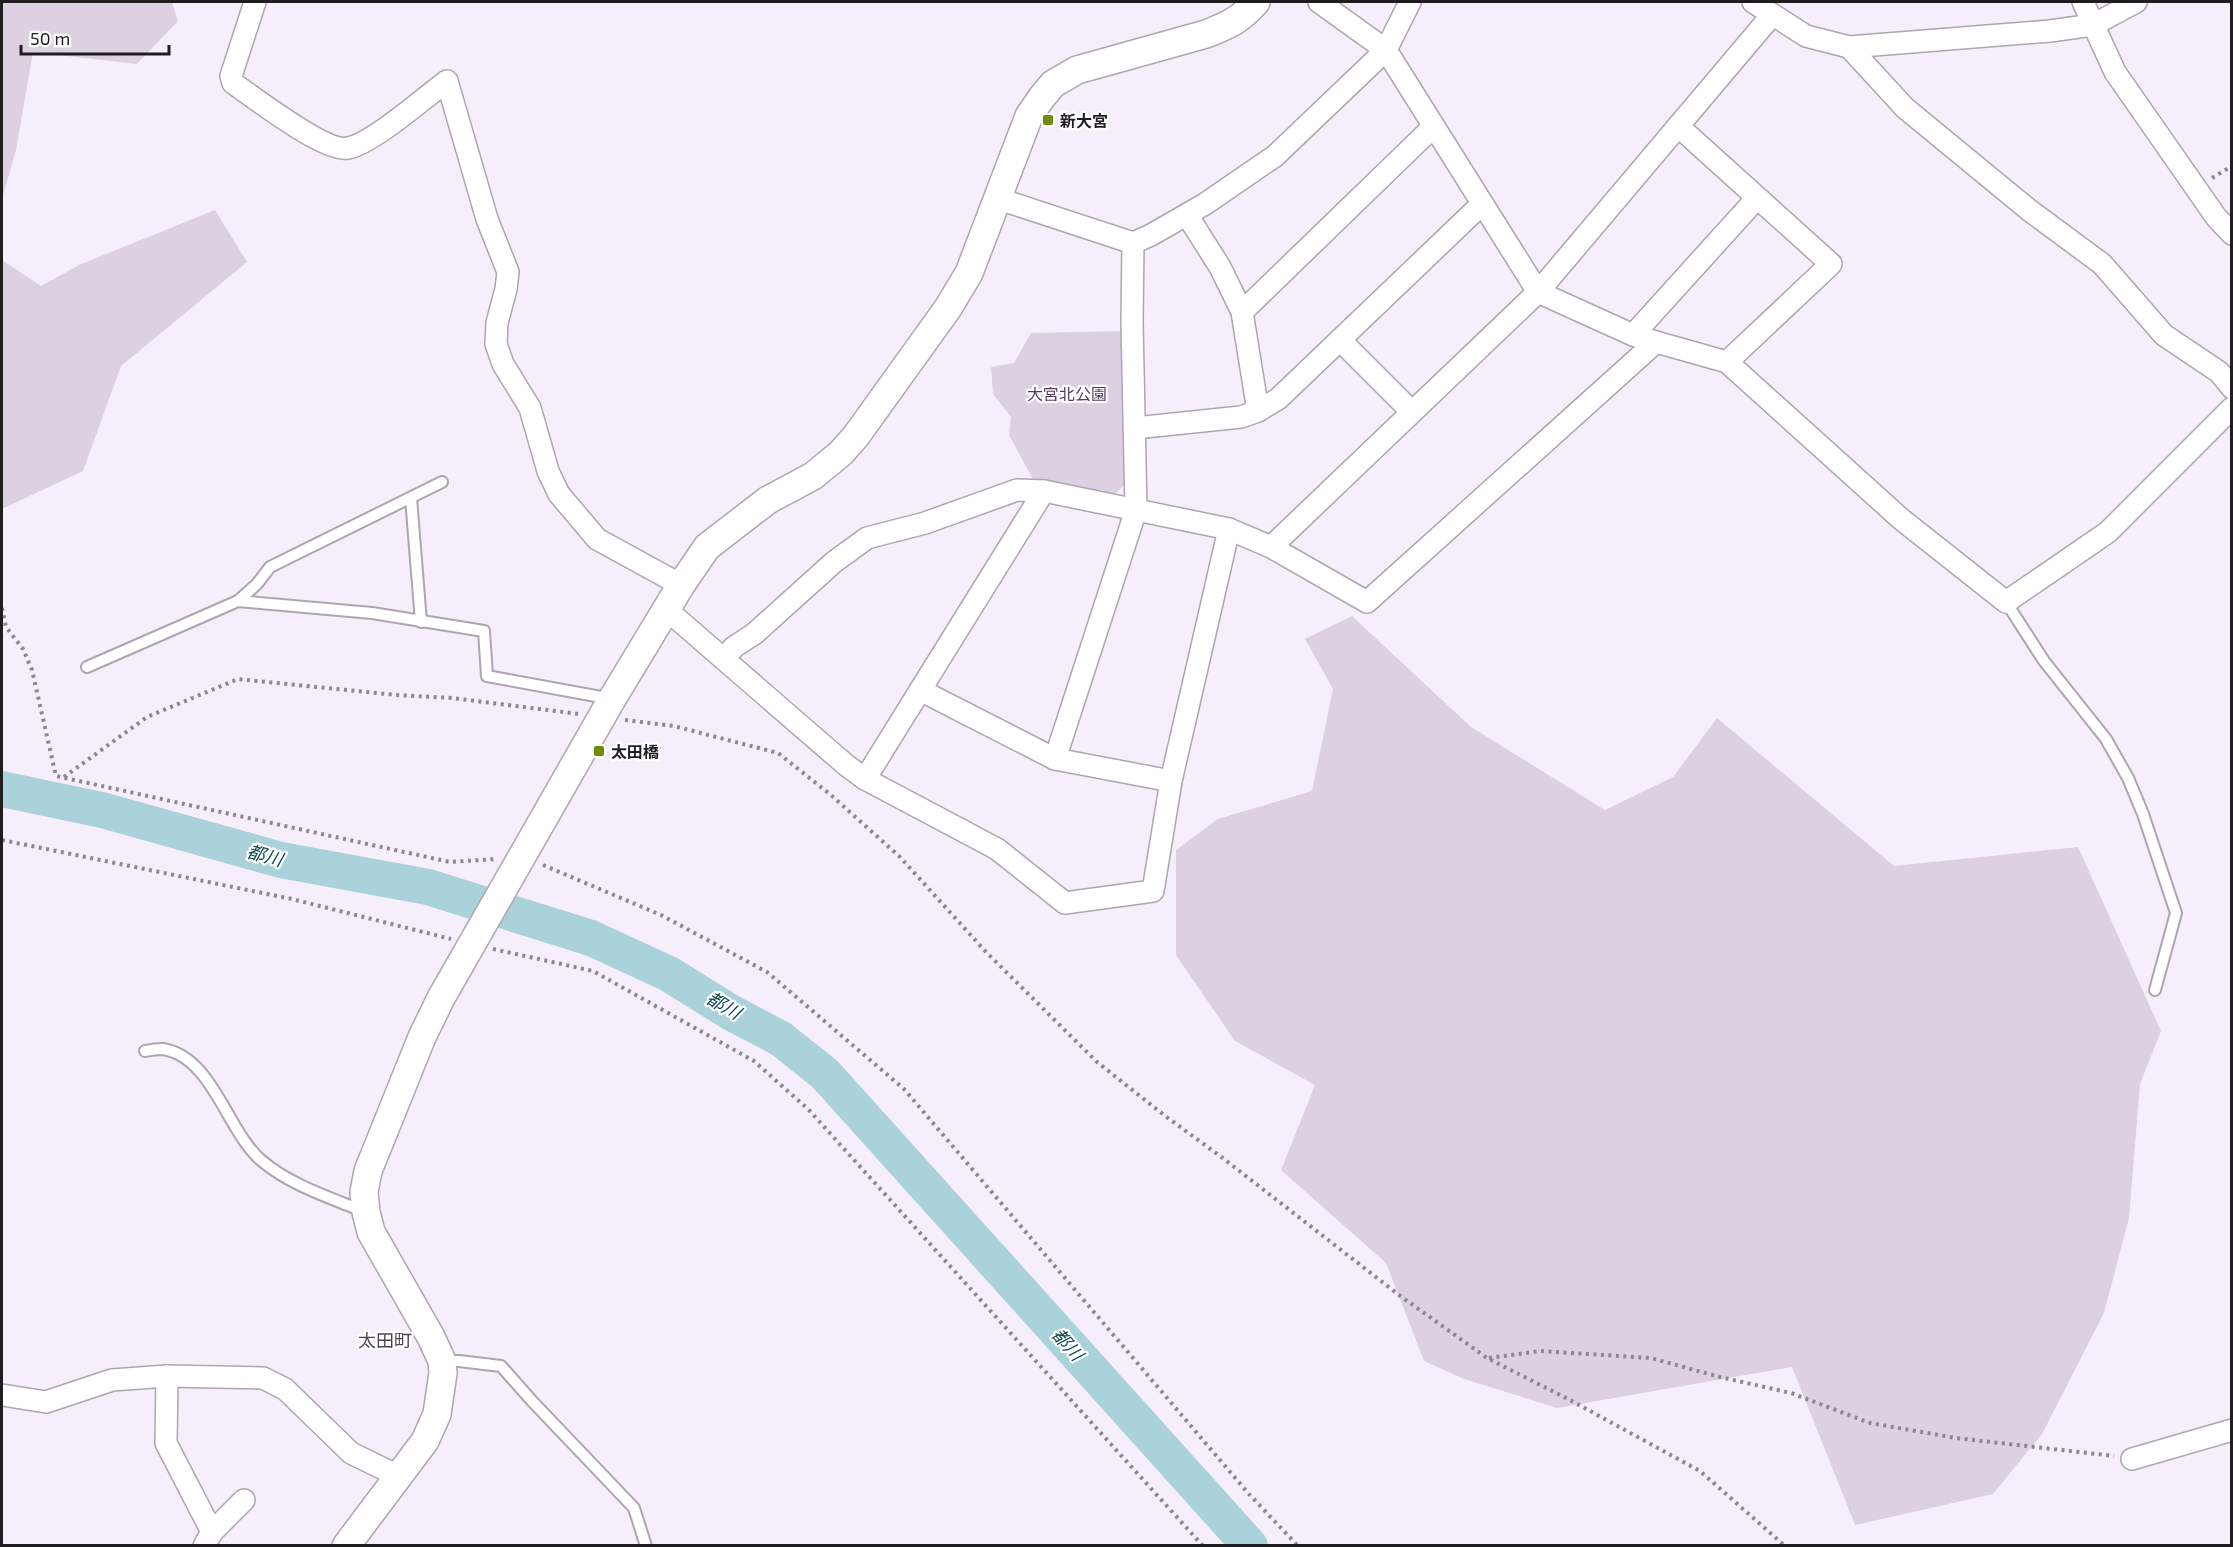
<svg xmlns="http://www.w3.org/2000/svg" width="2233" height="1547" font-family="'Exo 2','Noto Sans JP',sans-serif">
<rect width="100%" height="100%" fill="#f7eefb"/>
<g fill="#dcd0e1">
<polygon points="2,2 172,2 178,21 137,64 33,52 16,150 2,199"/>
<polygon points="215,210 247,262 121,366 83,471 2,509 2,260 41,286 79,265"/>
<polygon points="1125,331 1128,481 1115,494 1034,481 1009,435 1011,417 993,394 991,367 1014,363 1031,333"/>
<polygon points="1352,616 1471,727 1605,810 1673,777 1717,718 1894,866 2078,847 2161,1031 2140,1084 2129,1218 2104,1313 2042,1434 1993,1494 1855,1525 1792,1367 1557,1408 1464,1379 1424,1361 1386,1263 1281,1170 1315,1085 1235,1041 1176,955 1176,850 1218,819 1312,791 1333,689 1305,639"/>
</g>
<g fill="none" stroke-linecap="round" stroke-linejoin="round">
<polyline stroke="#aad2da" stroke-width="36" points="2,789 102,810 281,860 428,887 591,938 669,974 730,1012 781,1039 825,1074 1250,1546"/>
<defs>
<g id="service">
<polyline points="411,498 421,622"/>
<polyline points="238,601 257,584 270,567 442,482"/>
<polyline points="2006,602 2044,661 2106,739 2128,778 2143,814 2176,913 2155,990"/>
<polyline points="87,667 238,601 372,613 484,631 487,676 612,699"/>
<path d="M145,1051C150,1050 157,1049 163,1049C213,1057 227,1132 262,1161C290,1185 331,1198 365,1212"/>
<polyline points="442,1361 459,1361 501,1366 532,1401 634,1508 646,1546"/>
</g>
<g id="minor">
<path d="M255,2L231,76L233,83C253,97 326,153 348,148C373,143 424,98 447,81L487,219L508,272L506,289L497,323L496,344L503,364L530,408L548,471L559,494L597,539L681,585"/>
<polyline points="1319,2 1386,50 1538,292 1633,335 1656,342"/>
<polyline points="1753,2 1806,36 1849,47 2050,31 2093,25 2136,2"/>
<polyline points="2083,2 2115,72 2216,217 2232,234"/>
<polyline points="1849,47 1905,108 2029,210 2102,264 2164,335 2219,372 2232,388"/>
<polyline points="1678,126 1831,264 1727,362"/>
<polyline points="996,198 1133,243 1151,235 1205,204 1275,156 1386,50 1410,2"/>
<polyline points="1187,215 1220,267 1242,312 1258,411"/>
<polyline points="1242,312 1433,127"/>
<polyline points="1633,335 1757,198"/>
<polyline points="1340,340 1412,412"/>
<polyline points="1135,428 1241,417 1258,411 1278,399 1482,204"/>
<polyline points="1271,547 1538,292 1772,15"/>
<polyline points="667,610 846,765 865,779 997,849 1065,903 1153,891 1171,781 1229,529"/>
<polyline points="724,659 734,647 754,634 834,562 867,538 925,523 1017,490 1044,491"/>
<polyline points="920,690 1055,759 1171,781"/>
<polyline points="1055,759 1136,510 1132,322 1133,243"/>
<polyline points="865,779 1044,491 1229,529 1271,547 1367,602 1656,342 1727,362 1901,519 2006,602 2108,532 2232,408"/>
<polyline points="167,1376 166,1443 212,1532"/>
<polyline points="2,1395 46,1402 112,1380 167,1376 263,1378 285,1389 351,1453 398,1476"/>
<polyline points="2132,1459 2232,1430"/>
<polyline points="204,1546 212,1532 244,1500"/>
</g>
<path id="tertiary" d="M346,1546L425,1441L437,1414L443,1373L442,1361L431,1337L371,1232L366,1212L364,1192L368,1171L422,1037L441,998L612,699L681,585L707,547L768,500L813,476L841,453L856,436L948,308L969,273L1029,116L1042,97L1053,84L1077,70L1206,34C1229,25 1240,20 1256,2"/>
</defs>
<use href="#service" stroke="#ada5b1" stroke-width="14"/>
<use href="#minor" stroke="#ada5b1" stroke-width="24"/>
<use href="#tertiary" stroke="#ada5b1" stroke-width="30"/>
<g stroke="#8d8790" stroke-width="4" stroke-dasharray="3 4.5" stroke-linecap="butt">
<polyline points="2212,178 2232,166"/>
<polyline points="2,608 6,627 23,649 32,670 56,776 450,862 496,859"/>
<polyline points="625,720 674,726 778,753 831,795 899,856 986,952 1097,1062 1164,1115 1224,1159 1399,1295 1487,1358 1570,1400 1700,1471 1785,1546"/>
<polyline points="64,777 147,717 238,679 396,695 452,698 579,714"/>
<polyline points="2,840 292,899 451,939"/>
<polyline points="543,865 661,915 767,972 904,1089 1248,1493 1298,1546"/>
<polyline points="493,949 593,971 754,1061 808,1109 1203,1546"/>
<polyline points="1489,1358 1540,1351 1651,1358 1720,1377 1791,1393 1870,1423 1956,1438 2114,1456"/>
</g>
<use href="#service" stroke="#fff" stroke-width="10"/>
<use href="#minor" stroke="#fff" stroke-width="21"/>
<use href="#tertiary" stroke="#fff" stroke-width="27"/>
</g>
<g fill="#6f8b02" stroke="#fff" stroke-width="2">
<rect x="1042" y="114" width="12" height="12" rx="3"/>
<rect x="593" y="745" width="12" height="12" rx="3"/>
</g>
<g text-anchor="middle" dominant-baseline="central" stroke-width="4.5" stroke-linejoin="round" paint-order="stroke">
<g font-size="16" font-weight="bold" fill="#201d21" stroke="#fff" text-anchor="start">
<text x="1060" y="120">新大宮</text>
<text x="611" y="751">太田橋</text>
</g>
<g font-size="16" fill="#553961" stroke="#fff">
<text x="1067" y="393">大宮北公園</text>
</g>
<g font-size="18" font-style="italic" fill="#0c4852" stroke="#fff">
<text transform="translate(265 855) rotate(15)">都川</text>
<text transform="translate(724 1005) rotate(30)">都川</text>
<text transform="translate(1068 1344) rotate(48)">都川</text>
</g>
<g font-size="18" fill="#4d4650" stroke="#fff">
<text x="385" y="1340">太田町</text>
</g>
</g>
<rect width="2233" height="1547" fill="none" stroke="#201d21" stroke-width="6"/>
<path d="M21 45v9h148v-9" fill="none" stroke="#201d21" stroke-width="3"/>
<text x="30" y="45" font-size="18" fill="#201d21" stroke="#ffffff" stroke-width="4.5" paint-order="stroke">50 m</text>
</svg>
